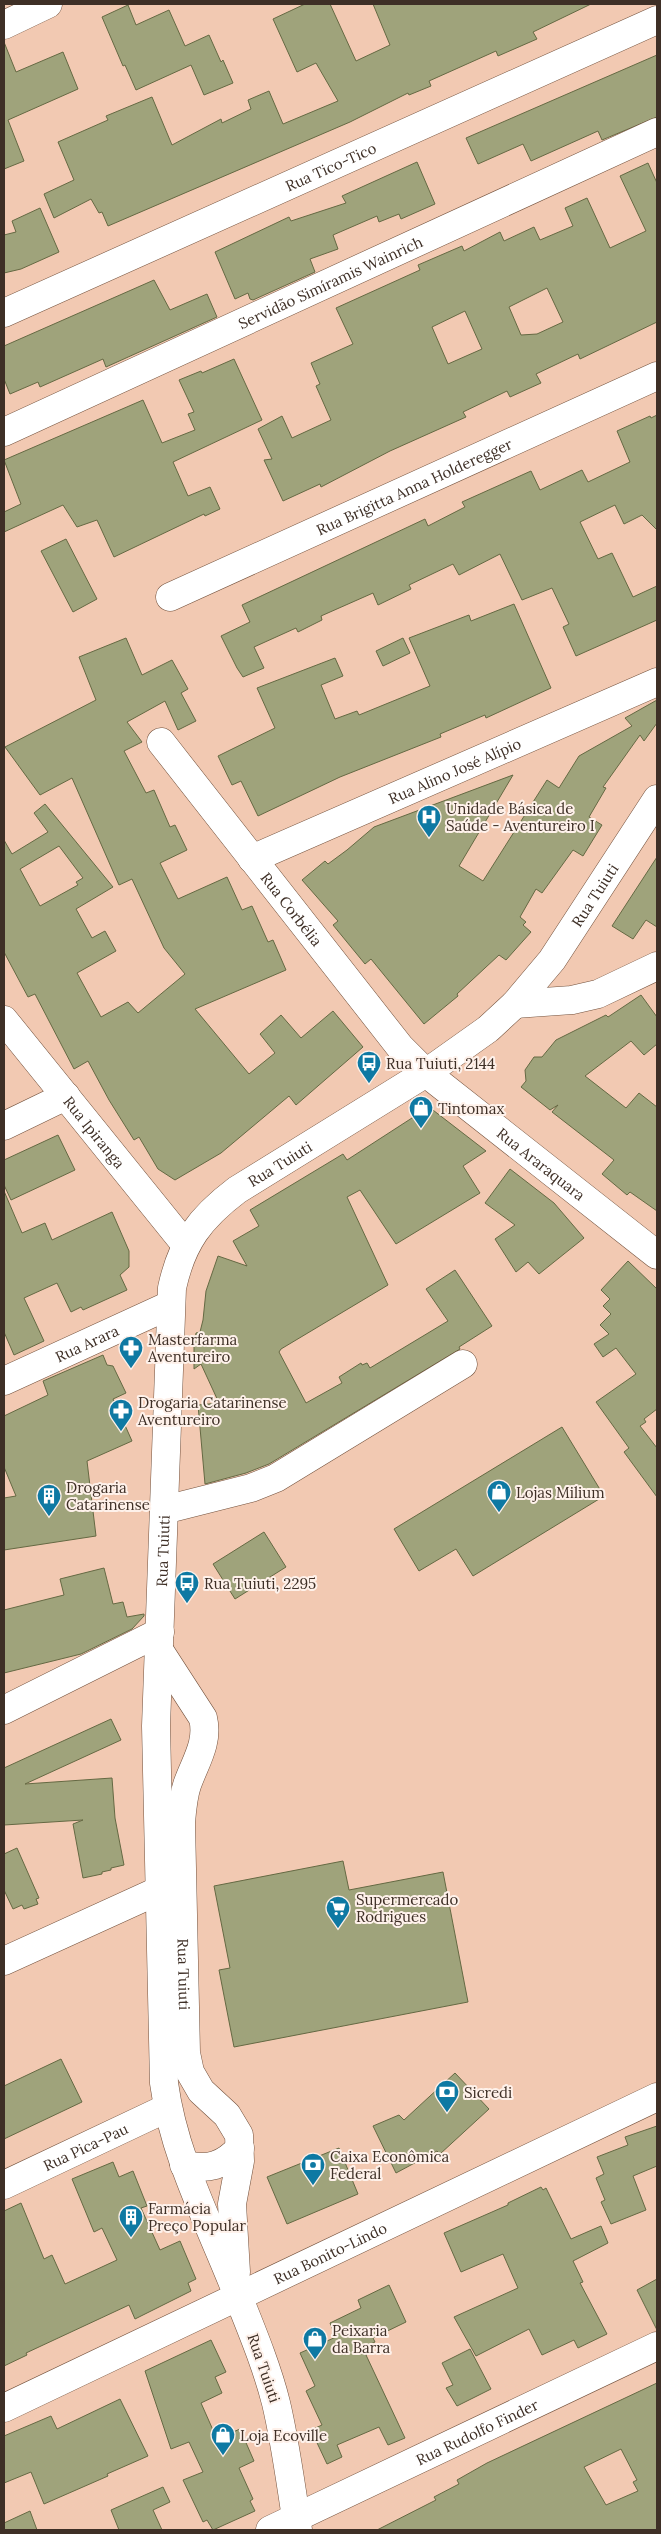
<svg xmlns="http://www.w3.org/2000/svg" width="661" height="2534" font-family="Lora,serif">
<rect width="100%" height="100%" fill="#f2c9b2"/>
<g fill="#9fa37b" stroke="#656943" fill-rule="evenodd">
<polygon points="305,4 330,4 356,61 390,45 373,4 591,4 533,32 537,39 498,56 496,51 429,81 431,86 409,95 408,93 350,122 108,226 102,212 99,213 91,199 54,218 44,194 74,180 58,142 108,120 106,116 152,97 172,145 221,119 222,123 251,109 248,100 269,91 283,124 338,101 316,63 297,72 273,19"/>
<polygon points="128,5 136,25 169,10 185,46 209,35 221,62 223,60 233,83 204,95 191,65 136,90 125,65 123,66 102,17"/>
<polygon points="4,42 16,72 63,52 78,89 8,120 24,161 4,169"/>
<polygon points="657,55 657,117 602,140 598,131 531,161 523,144 478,164 466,138"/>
<polygon points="417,162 435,204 401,219 399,214 379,222 377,216 333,235 338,249 310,259 315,272 253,300 250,299 248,293 235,299 215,252 289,217 291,221 346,203 342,196"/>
<path d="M648,163L657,183V322L580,359L578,354L536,374L541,383L510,397L507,391L463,412L466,417L390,451L321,487L320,484L283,501L264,460L272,459L258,429L282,416L292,438L331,420L316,386L320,384L311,363L353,344L336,308L420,270L418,265L462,246L464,251L500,232L504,241L534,227L540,240L573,226L565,208L587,198L610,248L646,231L620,176ZM547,288L563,322L537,334L521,335L509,307ZM465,311L482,349L448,364L432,327Z"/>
<polygon points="40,208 59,252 21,269 4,273 4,235 16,232 12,221"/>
<polygon points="154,280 170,310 207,294 217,317 106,367 103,359 40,387 38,382 10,394 4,379 4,346"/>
<polygon points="234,359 262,420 173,462 188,496 210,487 220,509 205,516 204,514 114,557 97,520 77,527 63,505 4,532 4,512 21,504 4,460 143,400 162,443 195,430 188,414 194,412 179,380 201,371 202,373"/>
<polygon points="657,415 657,530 642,515 624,524 615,505 580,522 598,559 612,553 633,597 657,586 657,620 576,656 563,627 569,624 552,588 522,600 500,554 459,575 453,564 409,585 411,589 378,605 373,593 321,616 322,620 298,632 296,628 254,647 264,668 243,677 237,668 221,636 250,622 242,605 425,519 428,526 465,507 462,502 531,471 540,490 582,470 588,482 630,462 617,431 650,416 651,418"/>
<polygon points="66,539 97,599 73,612 41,551"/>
<polygon points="514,604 551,688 486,718 485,715 440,734 441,737 340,777 258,816 241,781 232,785 218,756 275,728 257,688 335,658 343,676 321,685 335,719 357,711 359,715 430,686 409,638 469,615 471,621"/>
<path d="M126,638L142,675L172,660L188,689L181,693L196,721L178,730L165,701L127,722L142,742L124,751L146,793L154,790L170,827L175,825L187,850L160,863L178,899L227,877L242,910L252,906L268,942L273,940L286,970L195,1009L249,1074L275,1053L260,1034L281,1015L301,1038L333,1011L363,1047L296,1105L289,1096L221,1153L175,1180L158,1169L139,1137L134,1140L109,1100L88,1061L74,1069L35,994L28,997L4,952V840L12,854L48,832L34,813L45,804L113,887L76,909L92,938L105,931L116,951L77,973L101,1017L128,1002L138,1013L185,974L164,948L132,879L119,885L72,778L40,795L5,747L96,700L79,657ZM59,846L83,878L76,882L78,885L40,906L20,869Z"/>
<polygon points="403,638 410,653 383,666 376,651"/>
<polygon points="657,700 657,723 644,741 640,735 603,787 606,788 589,817 602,825 583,856 573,850 542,893 536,889 520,917 526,922 523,925 531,932 506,960 499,955 457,994 458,996 424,1024 371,959 365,964 333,925 338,921 302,880 325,861 328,864 347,850 374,827 513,775 459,866 483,881 547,780 559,788 579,756 632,726 625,718"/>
<polygon points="657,857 657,927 646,920 633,939 612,926"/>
<polygon points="641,995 657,1017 657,1044 644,1055 631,1041 585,1076 626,1108 639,1093 657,1107 657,1211 630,1192 627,1195 602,1174 614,1160 552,1112 558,1105 550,1110 521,1087 526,1081 525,1070 534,1057 542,1057 556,1040 606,1015 608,1017"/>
<polygon points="429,1107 486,1151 463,1166 480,1193 396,1244 360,1190 347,1197 388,1285 281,1349 279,1352 306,1403 342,1383 339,1377 361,1363 362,1365 367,1363 370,1368 448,1321 426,1289 455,1270 492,1326 459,1347 460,1349 269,1464 246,1473 205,1484 198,1405 219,1403 201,1364 194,1369 194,1346 196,1333 200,1332 203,1320 206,1291 218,1256 247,1266 233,1241 259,1226 250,1210 343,1154 347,1160"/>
<polygon points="58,1135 75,1170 11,1200 4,1185 4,1160"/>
<polygon points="510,1169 554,1203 584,1238 539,1274 528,1262 516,1272 495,1239 515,1225 485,1203"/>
<polygon points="4,1191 22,1233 45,1223 52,1240 112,1212 129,1251 129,1267 120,1275 127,1290 83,1310 81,1307 71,1312 57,1283 24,1298 44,1341 14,1355 4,1332"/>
<polygon points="628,1261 657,1289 657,1409 644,1419 646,1422 640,1426 657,1448 657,1497 624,1452 629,1448 596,1402 636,1374 616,1348 603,1357 594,1344 609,1334 600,1325 611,1314 603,1306 610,1299 601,1290"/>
<polygon points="103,1355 107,1365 113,1366 126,1393 113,1399 119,1412 116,1414 120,1414 132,1441 87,1461 96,1536 4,1550 4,1498 16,1496 4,1467 4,1416 48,1395 43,1381"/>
<polygon points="562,1427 604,1496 473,1576 456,1549 419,1571 394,1529"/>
<polygon points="264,1532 286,1567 235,1599 213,1564"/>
<polygon points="104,1568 113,1604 123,1602 127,1617 144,1614 144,1616 132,1629 81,1654 4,1673 4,1610 64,1595 60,1579"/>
<polygon points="111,1719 121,1740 25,1784 112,1778 115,1818 124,1865 111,1868 111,1870 102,1872 102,1874 83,1878 73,1824 83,1820 4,1825 4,1768"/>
<polygon points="17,1848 39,1898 36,1899 38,1904 24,1909 22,1905 13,1909 4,1890 4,1854"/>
<polygon points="343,1861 349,1890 443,1872 468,2002 234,2047 219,1970 230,1968 214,1886"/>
<polygon points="61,2059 82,2102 4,2139 4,2086"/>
<polygon points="455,2073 489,2109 440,2154 437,2151 396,2173 373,2126 399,2115 404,2120"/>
<polygon points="657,2126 657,2166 633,2176 646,2210 611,2224 601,2202 605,2200 596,2178 604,2174 597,2157 628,2145 625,2137"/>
<polygon points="339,2148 358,2194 287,2224 267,2177"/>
<polygon points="113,2162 119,2177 133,2171 147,2206 141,2208 160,2250 180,2241 196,2279 188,2283 191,2291 135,2319 129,2305 26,2353 27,2355 4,2366 4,2211 21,2203 44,2259 52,2255 65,2284 117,2260 102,2228 94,2232 72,2179"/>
<polygon points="541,2187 543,2190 546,2188 571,2239 601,2226 608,2243 573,2261 583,2282 580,2283 607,2334 578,2348 574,2340 542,2355 529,2329 476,2356 454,2317 518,2288 503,2254 461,2272 444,2233 508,2205 508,2203"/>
<polygon points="657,2279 657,2330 637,2290"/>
<polygon points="389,2285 406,2322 373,2338 375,2342 366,2346 369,2354 366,2355 405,2438 388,2445 379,2427 337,2445 342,2457 327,2464 311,2430 322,2425 306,2391 315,2386 300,2353 336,2337 330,2323 361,2308 358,2300"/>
<polygon points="211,2340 226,2372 215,2377 222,2393 201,2403 217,2439 240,2429 254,2461 239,2468 253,2499 250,2501 255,2511 213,2530 207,2520 203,2522 183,2480 203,2472 189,2442 171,2449 145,2371"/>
<polygon points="470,2349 491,2389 457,2406 446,2388 453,2385 442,2363"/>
<path d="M657,2383V2530H377L436,2500L434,2497L459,2484L457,2480L487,2463ZM621,2449L637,2480L633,2482L638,2491L606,2505L584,2467Z"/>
<polygon points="120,2399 148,2456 107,2474 108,2476 44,2504 31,2472 4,2483 4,2436 51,2416 57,2429"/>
<polygon points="163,2487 170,2502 153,2510 162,2530 119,2530 111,2510"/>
<polygon points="30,2511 37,2530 4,2530 4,2523"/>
</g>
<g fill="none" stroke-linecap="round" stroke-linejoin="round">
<defs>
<g id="minor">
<polyline points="4,25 48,4"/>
<path id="s1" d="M4,313L657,20"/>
<path id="s2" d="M4,432L657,132"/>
<path id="s3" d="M170,597L657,376"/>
<path id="s4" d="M161,742L400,1047L426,1073L657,1255"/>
<path id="s5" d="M252,859L657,682"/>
<polyline points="515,1004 572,1000 598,994 657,966"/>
<path id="s6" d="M4,1020L185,1244"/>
<polyline points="4,1126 66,1096"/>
<path id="s7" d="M4,1381L170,1305"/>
<polyline points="164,1510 251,1488 276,1478 463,1364"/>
<polyline points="4,1710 160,1632"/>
<polyline points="4,1961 160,1890"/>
<path id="s8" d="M4,2185L167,2108"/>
<path id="s9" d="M4,2408L657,2097"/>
<path id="s10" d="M270,2530L657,2346"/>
</g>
<g id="major">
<path id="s11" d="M159,1650L203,1718C209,1743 195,1762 187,1785C183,1797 182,1810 181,1823L186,2053L190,2072L201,2091L227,2115L239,2135L240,2161L232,2204L236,2272"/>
<path d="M184,2165C209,2170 223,2166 240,2148"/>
<path id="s12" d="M298,2530C291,2488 286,2445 276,2403C267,2367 252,2331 238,2296C211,2226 174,2158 164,2083L156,1726L172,1288C182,1242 200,1218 237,1190L426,1073L488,1029L515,1004L552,960L657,799"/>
</g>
</defs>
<use href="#minor" stroke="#73513c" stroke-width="29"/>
<use href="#major" stroke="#73513c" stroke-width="29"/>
<use href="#minor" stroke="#fff" stroke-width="28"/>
<use href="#major" stroke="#fff" stroke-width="28"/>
</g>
<defs>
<symbol id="hospital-pin" viewBox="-11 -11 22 30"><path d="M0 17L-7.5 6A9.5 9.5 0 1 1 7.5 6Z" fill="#0e79a3" stroke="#fef1ea"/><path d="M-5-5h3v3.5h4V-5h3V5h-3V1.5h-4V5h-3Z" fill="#fff"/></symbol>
<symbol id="bus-pin" viewBox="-11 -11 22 30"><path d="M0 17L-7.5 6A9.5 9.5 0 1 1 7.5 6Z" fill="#0e79a3" stroke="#fef1ea"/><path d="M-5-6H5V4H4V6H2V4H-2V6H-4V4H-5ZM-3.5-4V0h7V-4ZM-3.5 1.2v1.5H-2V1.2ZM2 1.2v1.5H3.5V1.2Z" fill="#fff"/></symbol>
<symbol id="shop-pin" viewBox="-11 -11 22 30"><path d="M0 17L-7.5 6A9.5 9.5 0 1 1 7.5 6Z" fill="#0e79a3" stroke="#fef1ea"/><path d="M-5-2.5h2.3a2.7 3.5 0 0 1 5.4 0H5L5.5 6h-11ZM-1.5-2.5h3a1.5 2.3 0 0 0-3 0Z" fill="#fff"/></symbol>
<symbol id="pharmacy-pin" viewBox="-11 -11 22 30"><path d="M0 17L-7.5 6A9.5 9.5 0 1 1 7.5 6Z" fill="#0e79a3" stroke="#fef1ea"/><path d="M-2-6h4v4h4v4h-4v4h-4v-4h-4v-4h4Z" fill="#fff"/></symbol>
<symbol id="building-pin" viewBox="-11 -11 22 30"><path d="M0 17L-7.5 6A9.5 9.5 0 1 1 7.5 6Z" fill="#0e79a3" stroke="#fef1ea"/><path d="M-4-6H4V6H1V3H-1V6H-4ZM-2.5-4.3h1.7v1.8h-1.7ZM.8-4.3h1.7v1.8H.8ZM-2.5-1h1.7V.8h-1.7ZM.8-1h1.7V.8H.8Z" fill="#fff"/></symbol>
<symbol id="supermarket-pin" viewBox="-11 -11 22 30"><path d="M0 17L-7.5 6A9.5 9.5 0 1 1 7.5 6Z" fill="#0e79a3" stroke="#fef1ea"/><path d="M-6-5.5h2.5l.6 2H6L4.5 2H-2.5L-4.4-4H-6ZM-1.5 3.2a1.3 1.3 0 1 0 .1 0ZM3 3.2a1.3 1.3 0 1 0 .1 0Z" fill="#fff"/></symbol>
<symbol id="bank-pin" viewBox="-11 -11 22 30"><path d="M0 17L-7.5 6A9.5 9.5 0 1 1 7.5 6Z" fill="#0e79a3" stroke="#fef1ea"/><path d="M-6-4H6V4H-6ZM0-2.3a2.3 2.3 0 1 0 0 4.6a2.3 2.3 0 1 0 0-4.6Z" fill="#fff"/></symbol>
</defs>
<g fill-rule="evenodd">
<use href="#hospital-pin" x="415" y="803" width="28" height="38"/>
<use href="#bus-pin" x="355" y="1049" width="28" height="38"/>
<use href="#shop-pin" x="407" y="1094" width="28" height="38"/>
<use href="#pharmacy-pin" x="117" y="1334" width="28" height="38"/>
<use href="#pharmacy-pin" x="107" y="1397" width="28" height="38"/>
<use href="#shop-pin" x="485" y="1478" width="28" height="38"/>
<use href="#building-pin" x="35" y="1482" width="28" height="38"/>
<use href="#bus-pin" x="173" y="1569" width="28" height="38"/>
<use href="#supermarket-pin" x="324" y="1894" width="28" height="38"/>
<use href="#bank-pin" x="433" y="2078" width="28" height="38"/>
<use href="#bank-pin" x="299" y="2151" width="28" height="38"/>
<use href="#building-pin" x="117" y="2203" width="28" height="38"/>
<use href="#shop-pin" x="301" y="2325" width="28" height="38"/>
<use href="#shop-pin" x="209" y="2421" width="28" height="38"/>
</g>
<g text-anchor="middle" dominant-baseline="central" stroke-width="4" stroke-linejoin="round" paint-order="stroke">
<g font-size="15" fill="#3e2f26" stroke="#fef1ea">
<text stroke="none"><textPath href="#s1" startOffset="358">Rua Tico-Tico</textPath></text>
<text stroke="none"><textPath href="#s2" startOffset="359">Servidão Simíramis Wainrich</textPath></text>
<text stroke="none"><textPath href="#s3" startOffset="268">Rua Brigitta Anna Holderegger</textPath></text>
<text stroke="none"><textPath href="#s5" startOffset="221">Rua Alino José Alípio</textPath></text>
<text stroke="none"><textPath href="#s12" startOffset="1855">Rua Tuiuti</textPath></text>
<text stroke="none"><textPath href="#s4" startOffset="212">Rua Corbélia</textPath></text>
<text stroke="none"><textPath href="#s6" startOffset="144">Rua Ipiranga</textPath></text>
<text stroke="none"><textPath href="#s12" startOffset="1435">Rua Tuiuti</textPath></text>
<text stroke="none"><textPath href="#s4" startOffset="571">Rua Araraquara</textPath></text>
<text stroke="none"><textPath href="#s7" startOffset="91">Rua Arara</textPath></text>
<text stroke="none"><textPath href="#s12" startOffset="1001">Rua Tuiuti</textPath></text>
<text stroke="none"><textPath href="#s11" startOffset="341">Rua Tuiuti</textPath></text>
<text stroke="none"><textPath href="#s8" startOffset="90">Rua Pica-Pau</textPath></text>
<text stroke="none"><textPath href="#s9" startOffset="361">Rua Bonito-Lindo</textPath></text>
<text transform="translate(264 2368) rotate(71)">Rua Tuiuti</text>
<text stroke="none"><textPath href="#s10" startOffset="229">Rua Rudolfo Finder</textPath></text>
</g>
<g font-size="15" fill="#3e2f26" stroke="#fef1ea" text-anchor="start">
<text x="446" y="808">Unidade Básica de<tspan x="446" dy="17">Saúde - Aventureiro I</tspan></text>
<text x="386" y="1063">Rua Tuiuti, 2144</text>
<text x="438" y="1108">Tintomax</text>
<text x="148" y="1339">Masterfarma<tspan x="148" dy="17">Aventureiro</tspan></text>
<text x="138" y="1402">Drogaria Catarinense<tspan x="138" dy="17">Aventureiro</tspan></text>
<text x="66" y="1487">Drogaria<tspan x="66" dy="17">Catarinense</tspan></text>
<text x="516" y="1492">Lojas Milium</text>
<text x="204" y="1583">Rua Tuiuti, 2295</text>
<text x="356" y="1899">Supermercado<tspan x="356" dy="17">Rodrigues</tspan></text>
<text x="464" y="2092">Sicredi</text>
<text x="330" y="2156">Caixa Econômica<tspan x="330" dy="17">Federal</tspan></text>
<text x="148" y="2208">Farmácia<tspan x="148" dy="17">Preço Popular</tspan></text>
<text x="332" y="2330">Peixaria<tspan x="332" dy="17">da Barra</tspan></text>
<text x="240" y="2435">Loja Ecoville</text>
</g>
</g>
<rect width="661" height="2534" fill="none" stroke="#3e2f26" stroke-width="10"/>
</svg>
